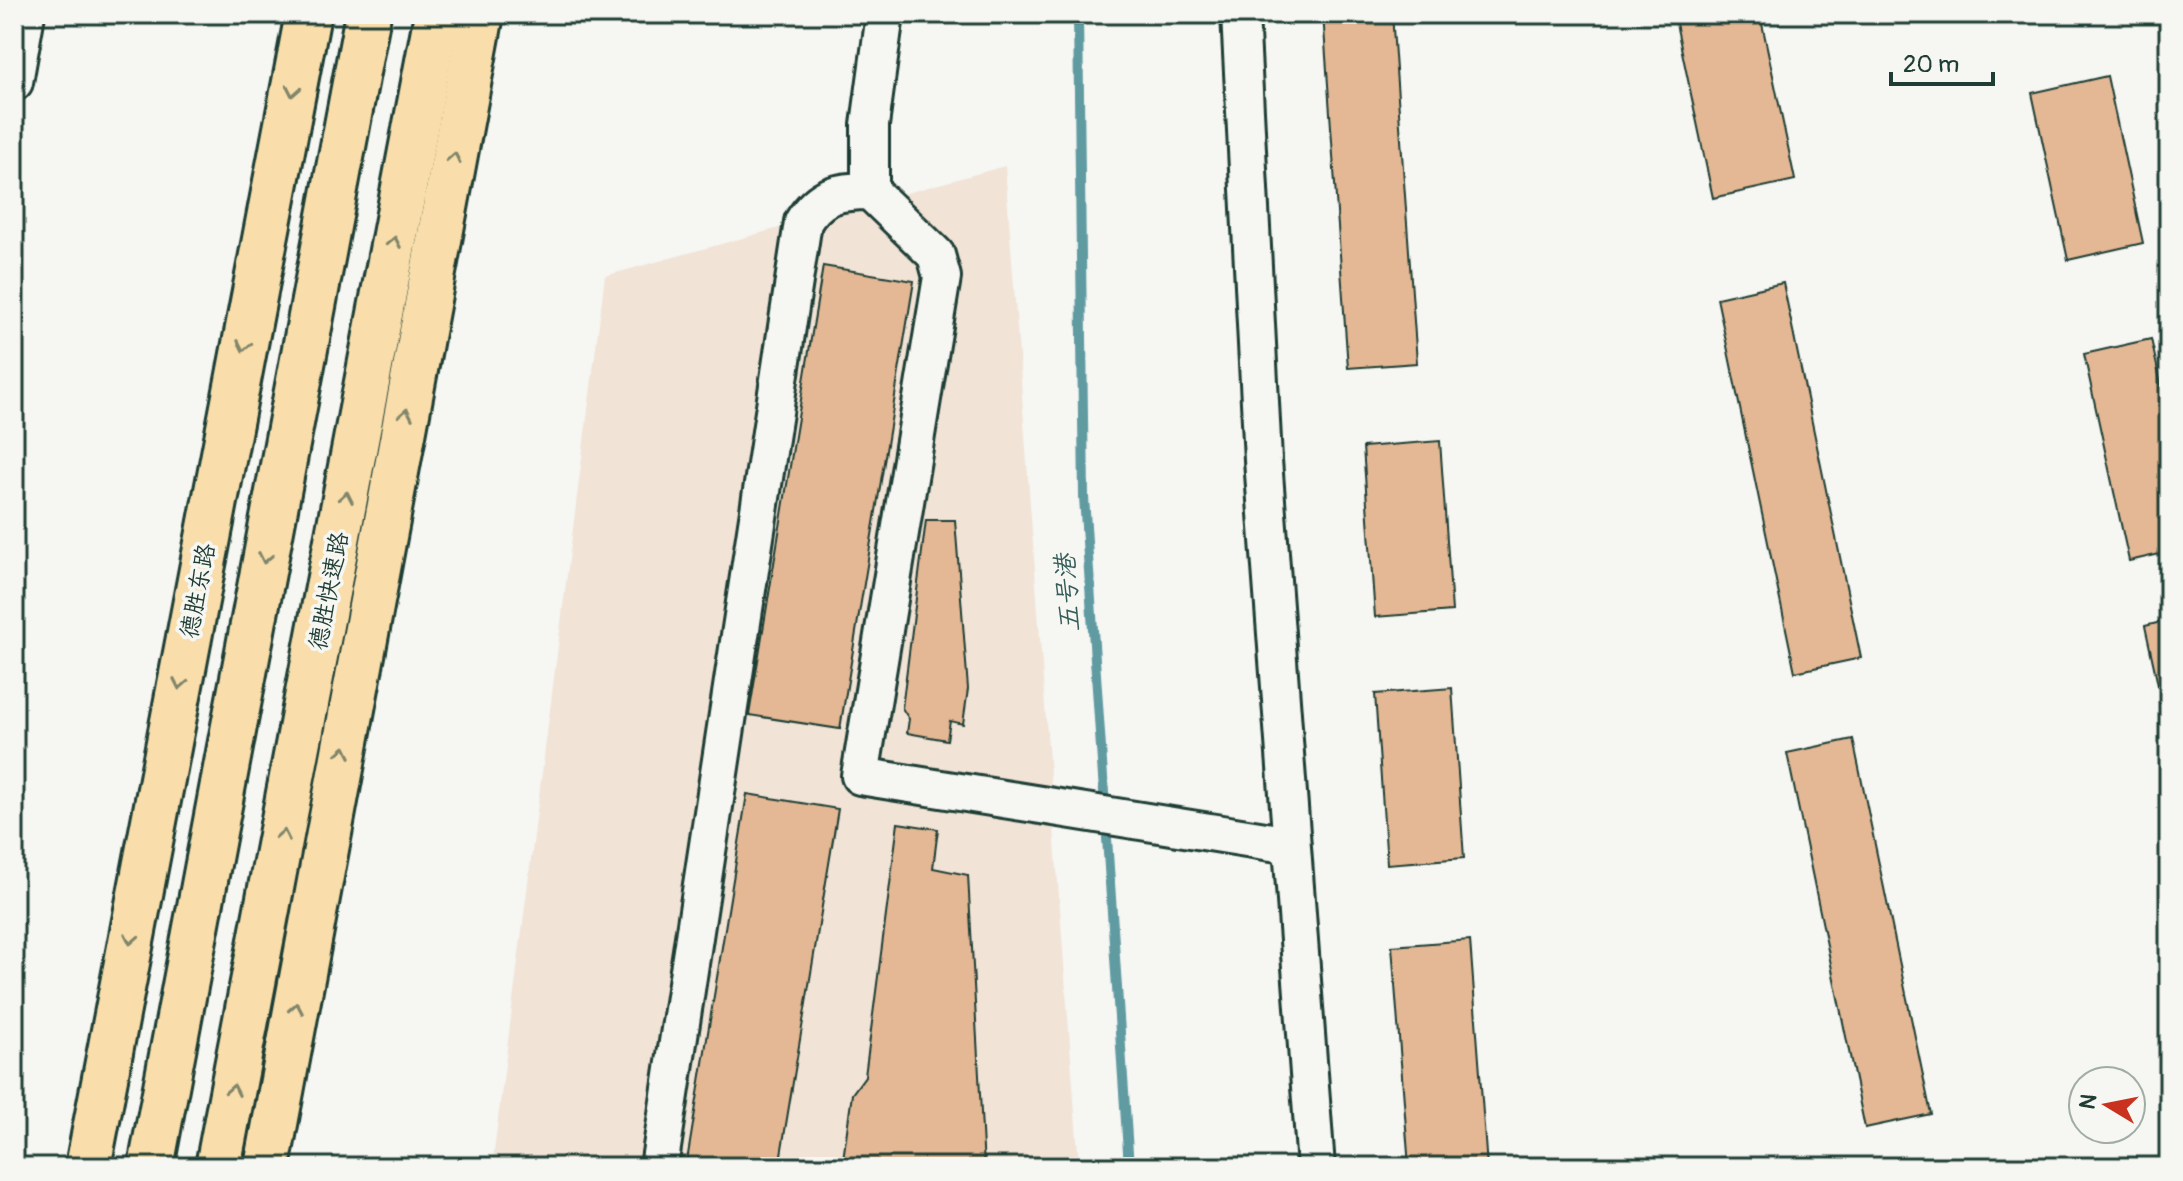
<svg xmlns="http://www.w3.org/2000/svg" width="2183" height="1181" font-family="Pangolin,'LXGW WenKai TC',sans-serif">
<rect width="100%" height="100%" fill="#f6f6f2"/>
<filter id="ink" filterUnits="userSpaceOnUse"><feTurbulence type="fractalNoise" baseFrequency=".0125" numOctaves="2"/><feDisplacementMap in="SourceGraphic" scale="16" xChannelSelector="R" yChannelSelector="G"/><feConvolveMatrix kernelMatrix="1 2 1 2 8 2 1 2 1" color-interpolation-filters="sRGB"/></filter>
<g filter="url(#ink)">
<polygon fill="#f1e3d6" points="1005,166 1079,1167 492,1167 605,276"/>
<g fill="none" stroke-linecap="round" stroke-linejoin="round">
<g stroke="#609ba2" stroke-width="10">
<polyline points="1078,14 1084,497 1105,807"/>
<polyline points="1106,823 1129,1167"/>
</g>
</g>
<g fill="#e4b894" stroke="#1f3d34" stroke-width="2">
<polygon points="1323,14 1392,14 1417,363 1348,368"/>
<polygon points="1674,14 1760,14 1795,180 1713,198"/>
<polygon points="2107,76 2143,243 2068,260 2032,93"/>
<polygon points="823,266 914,281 840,729 749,715"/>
<polygon points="1783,283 1861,658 1795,672 1717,298"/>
<polygon points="2151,339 2169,421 2169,552 2129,561 2084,354"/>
<polygon points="1440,441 1452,611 1375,617 1363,447"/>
<polygon points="926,520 955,520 968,689 963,724 950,721 947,740 907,733 909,719 902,708"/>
<polygon points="2169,620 2169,735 2145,626"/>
<polygon points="1452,688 1464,858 1387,864 1375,694"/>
<polygon points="1853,739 1931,1114 1865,1128 1787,753"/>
<polygon points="747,794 838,809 779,1167 686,1167"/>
<polygon points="898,823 938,829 933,868 968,875 984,1167 842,1167 852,1094 865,1076"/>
<polygon points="1470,940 1487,1167 1409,1167 1392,946"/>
</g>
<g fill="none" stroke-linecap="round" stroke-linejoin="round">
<defs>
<g id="minor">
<polyline points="1240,14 1263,460 1316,1167"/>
<polyline points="14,82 26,14"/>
<polyline points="870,191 870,125 885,14"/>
<path d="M659,1167L803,222C820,194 839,191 870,191L936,255L942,277L860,776L1290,845"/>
</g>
<g id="major">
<polyline points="88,1167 308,14"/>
<polyline points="267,1167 481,14"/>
</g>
<g id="highway">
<polyline points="151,1167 368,14"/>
<polyline points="218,1167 437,14"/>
</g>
</defs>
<use href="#minor" stroke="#1f3d34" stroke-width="42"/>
<use href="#major" stroke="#1f3d34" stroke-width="50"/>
<use href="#highway" stroke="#1f3d34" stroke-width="50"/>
<use href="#minor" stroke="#f6f6f2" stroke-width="36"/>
<use href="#major" stroke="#f9deab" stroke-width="44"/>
<use href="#highway" stroke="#f9deab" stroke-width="44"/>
</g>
<defs><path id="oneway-chevron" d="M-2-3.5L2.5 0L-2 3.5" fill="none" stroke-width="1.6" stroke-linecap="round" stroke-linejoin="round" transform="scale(2)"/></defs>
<g stroke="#81856a">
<use href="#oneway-chevron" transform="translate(293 91) rotate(101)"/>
<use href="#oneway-chevron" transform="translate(454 158) rotate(-79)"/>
<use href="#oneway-chevron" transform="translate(394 242) rotate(-79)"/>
<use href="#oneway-chevron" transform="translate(244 346) rotate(101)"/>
<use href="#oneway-chevron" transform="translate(406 414) rotate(-79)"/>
<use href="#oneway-chevron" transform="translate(346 497) rotate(-79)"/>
<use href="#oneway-chevron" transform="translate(265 558) rotate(101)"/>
<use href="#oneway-chevron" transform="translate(180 684) rotate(101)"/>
<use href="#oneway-chevron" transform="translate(344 752) rotate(-79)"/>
<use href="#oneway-chevron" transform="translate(283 835) rotate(-79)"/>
<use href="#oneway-chevron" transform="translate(131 939) rotate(101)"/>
<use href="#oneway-chevron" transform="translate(296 1008) rotate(-80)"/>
<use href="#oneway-chevron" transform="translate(233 1090) rotate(-79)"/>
</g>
</g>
<g text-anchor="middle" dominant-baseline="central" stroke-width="7" stroke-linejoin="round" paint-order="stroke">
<g font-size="24" fill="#1f3d34" stroke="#f6f6f2">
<text transform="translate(198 591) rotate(-79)">德胜东路</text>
<text transform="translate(329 591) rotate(-79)">德胜快速路</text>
</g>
<g font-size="26" font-style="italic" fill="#355c59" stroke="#f6f6f2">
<text transform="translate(1068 593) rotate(-94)">五号港</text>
</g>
</g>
<rect width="2183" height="1181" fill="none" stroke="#f6f6f2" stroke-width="48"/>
<rect x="24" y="24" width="2135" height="1133" fill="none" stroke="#1f3d34" stroke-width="3" filter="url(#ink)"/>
<g transform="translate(2107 1105) rotate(280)"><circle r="38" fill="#f6f6f2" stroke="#a0aca6" stroke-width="2"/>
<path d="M0-6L14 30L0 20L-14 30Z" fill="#c8321e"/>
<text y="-12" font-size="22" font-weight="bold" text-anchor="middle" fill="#1f3d34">N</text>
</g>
<path d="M1891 72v12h102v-12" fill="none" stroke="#1f3d34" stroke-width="4"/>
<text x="1903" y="72" font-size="24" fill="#1f3d34" stroke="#f6f6f2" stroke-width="6" paint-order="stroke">20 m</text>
</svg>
